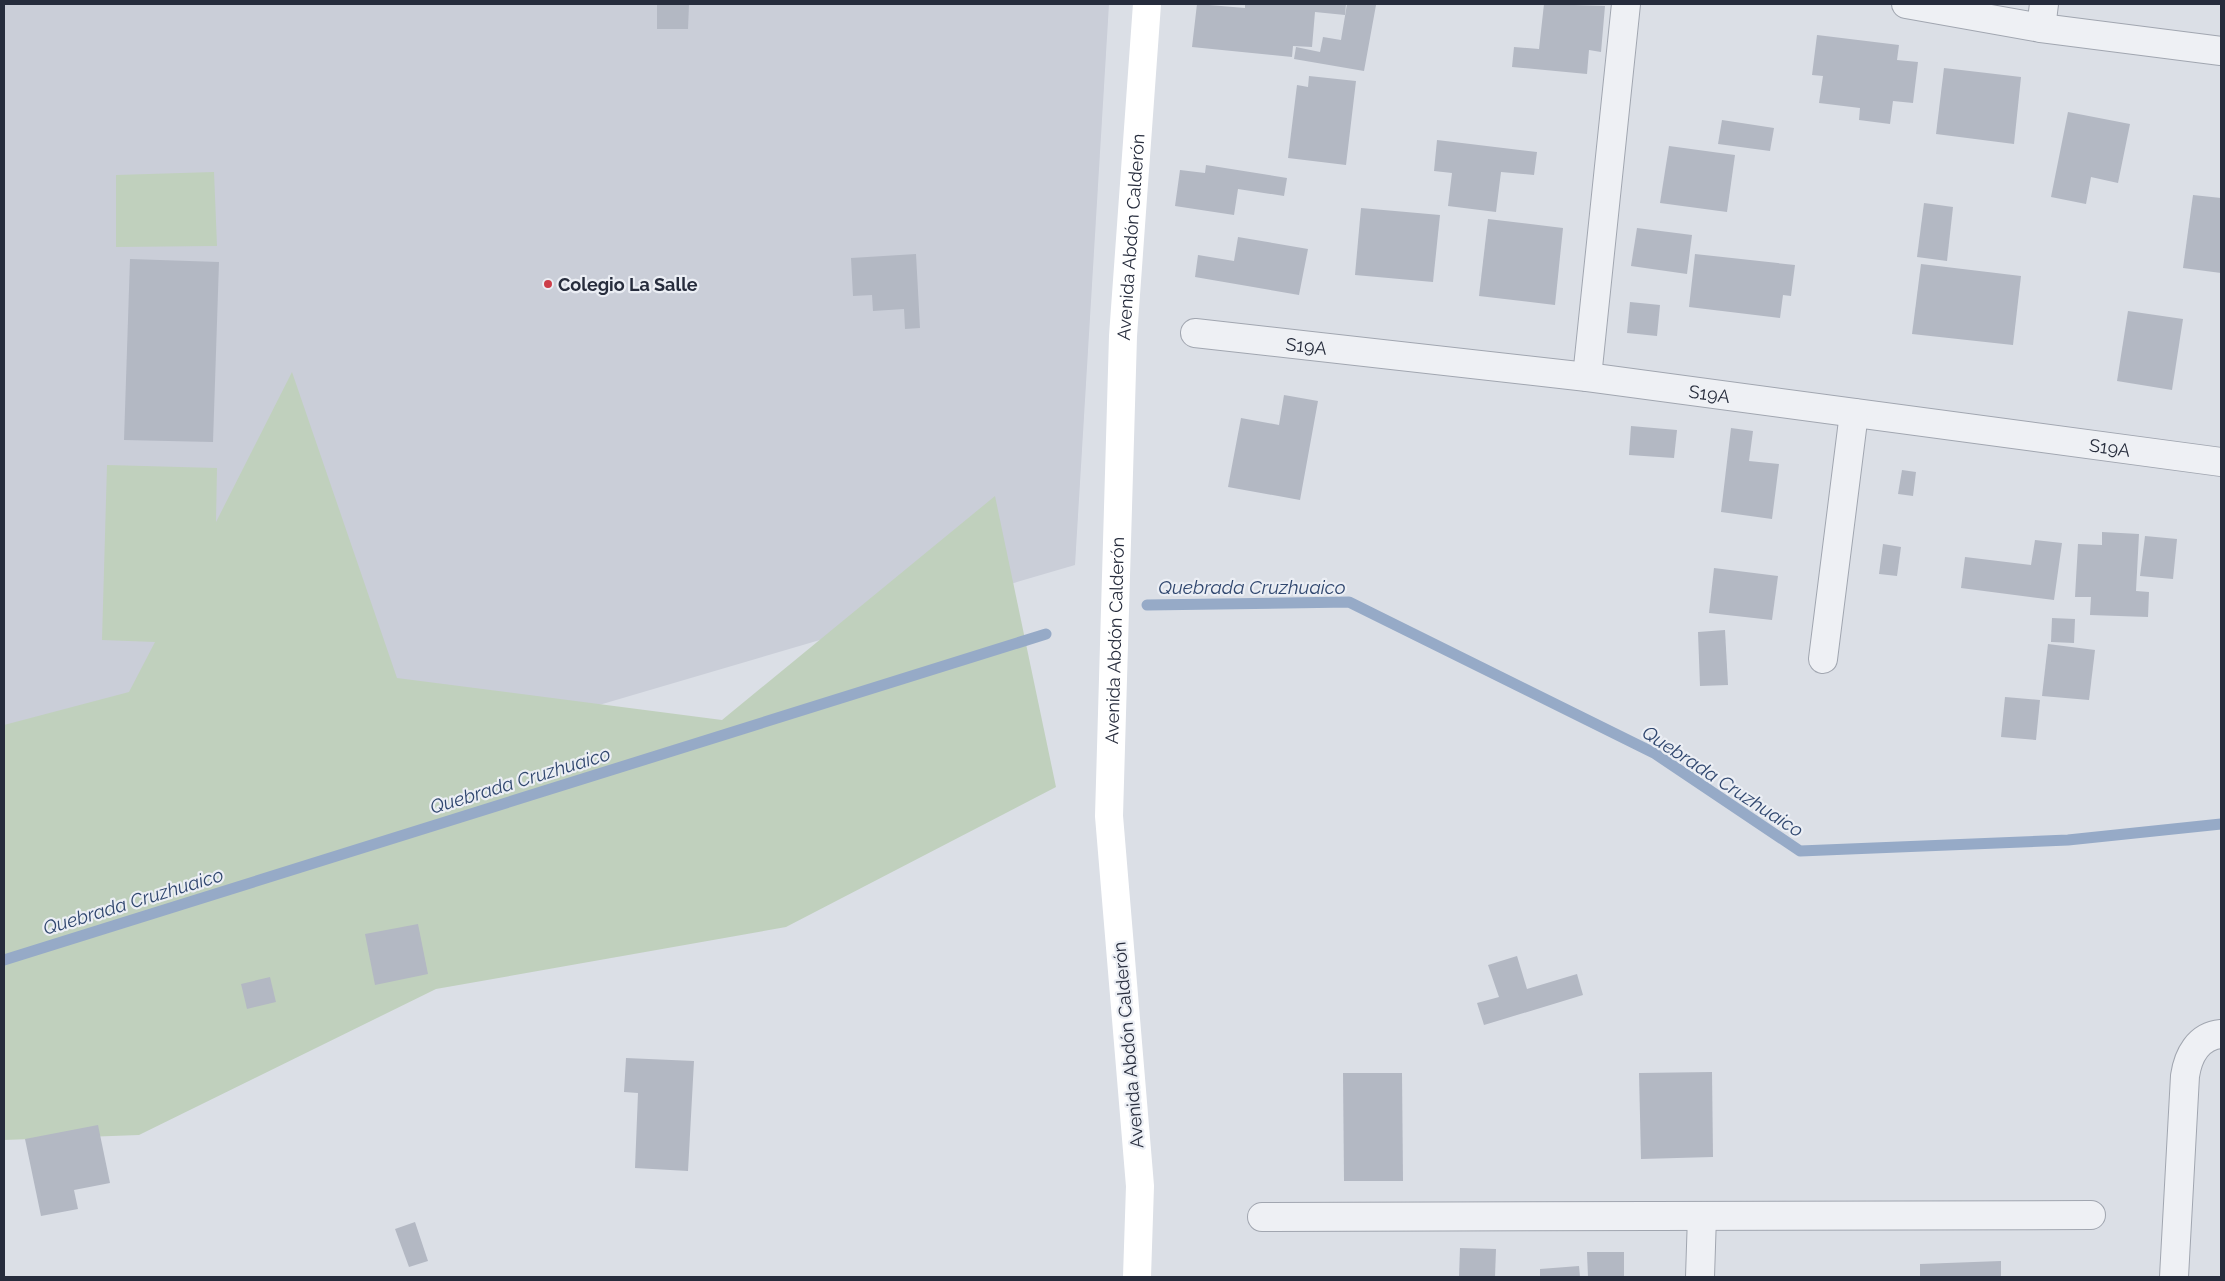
<svg xmlns="http://www.w3.org/2000/svg" width="2225" height="1281" font-family="Raleway,sans-serif">
<rect width="100%" height="100%" fill="#dbdfe6"/>
<polygon fill="#caced8" points="4,4 1109,4 1075,565 4,880"/>
<g fill="#c0d0bd">
<polygon points="214,172 217,246 116,247 116,175"/>
<polygon points="292,372 397,678 722,720 995,496 1056,787 786,927 436,989 139,1135 4,1140 4,725 129,692 155,642 102,640 107,465 217,468 216,522"/>
</g>
<g fill="none" stroke-linecap="round" stroke-linejoin="round">
<g stroke="#96aac7" stroke-width="11">
<polyline points="1147,605 1349,602 1654,753 1800,851 2068,840 2221,824"/>
<polyline points="4,960 1046,634"/>
</g>
</g>
<g fill="#b3b8c3">
<polygon points="657,4 689,4 688,29 657,29"/>
<polygon points="1197,4 1245,8 1245,4 1346,4 1345,15 1315,12 1312,47 1293,46 1292,57 1192,47"/>
<polygon points="1347,4 1376,5 1364,71 1294,59 1296,47 1320,52 1323,37 1341,40"/>
<polygon points="1544,4 1605,6 1601,52 1589,50 1587,74 1512,67 1514,47 1539,49"/>
<polygon points="1817,35 1899,45 1897,60 1918,62 1913,103 1893,101 1890,124 1859,120 1860,108 1819,103 1823,76 1812,75"/>
<polygon points="1944,68 2021,77 2014,144 1936,134"/>
<polygon points="1309,76 1356,81 1346,165 1288,158 1297,85 1308,87"/>
<polygon points="2068,112 2130,124 2118,183 2091,177 2086,204 2051,197"/>
<polygon points="1722,120 1774,128 1770,151 1718,144"/>
<polygon points="1437,140 1537,152 1534,175 1501,172 1496,212 1448,206 1452,173 1434,171"/>
<polygon points="1669,146 1735,155 1727,212 1660,203"/>
<polygon points="1206,165 1287,178 1284,196 1238,189 1234,215 1175,206 1180,170 1205,173"/>
<polygon points="2193,195 2221,198 2221,273 2183,268"/>
<polygon points="1924,203 1953,207 1947,261 1917,257"/>
<polygon points="1361,208 1440,215 1433,282 1355,275"/>
<polygon points="1488,219 1563,228 1555,305 1479,296"/>
<polygon points="1637,228 1692,235 1687,274 1631,266"/>
<polygon points="1238,237 1308,249 1299,295 1195,277 1198,255 1234,261"/>
<polygon points="916,254 920,328 905,329 904,309 873,311 872,295 853,296 851,258"/>
<polygon points="1695,254 1795,265 1791,296 1783,295 1780,318 1689,307"/>
<polygon points="130,259 219,262 213,442 124,440"/>
<polygon points="1921,264 2021,276 2013,345 1912,334"/>
<polygon points="1630,302 1660,305 1657,336 1627,333"/>
<polygon points="2128,311 2183,319 2172,390 2117,381"/>
<polygon points="1284,395 1318,401 1300,500 1228,487 1241,418 1279,425"/>
<polygon points="1631,426 1677,430 1674,458 1629,455"/>
<polygon points="1731,428 1753,431 1749,461 1779,464 1772,519 1721,512"/>
<polygon points="1902,470 1916,472 1913,496 1898,494"/>
<polygon points="2102,532 2139,534 2136,591 2149,592 2148,617 2090,615 2091,597 2075,597 2078,544 2102,545"/>
<polygon points="2145,536 2177,539 2173,579 2140,576"/>
<polygon points="2035,540 2062,543 2054,600 1961,588 1965,557 2031,565"/>
<polygon points="1883,544 1901,547 1897,576 1879,574"/>
<polygon points="1714,568 1778,576 1772,620 1709,613"/>
<polygon points="2052,618 2075,619 2074,643 2051,642"/>
<polygon points="1725,630 1728,685 1700,686 1698,632"/>
<polygon points="2048,644 2095,650 2089,700 2042,696"/>
<polygon points="2005,697 2040,700 2036,740 2001,737"/>
<polygon points="418,924 428,974 375,985 365,934"/>
<polygon points="1517,956 1527,989 1577,974 1583,995 1484,1025 1477,1003 1499,997 1488,965"/>
<polygon points="270,977 276,1002 247,1009 241,984"/>
<polygon points="626,1058 694,1061 688,1171 635,1168 638,1093 624,1092"/>
<polygon points="1712,1072 1713,1157 1641,1159 1639,1073"/>
<polygon points="1343,1073 1402,1073 1403,1181 1344,1181"/>
<polygon points="98,1125 110,1183 74,1190 78,1209 41,1216 25,1139"/>
<polygon points="415,1222 428,1261 409,1267 395,1229"/>
<polygon points="1460,1248 1496,1249 1495,1277 1459,1277"/>
<polygon points="1587,1252 1624,1252 1624,1277 1588,1277"/>
<polygon points="2001,1261 2001,1277 1920,1277 1920,1264"/>
<polygon points="1579,1266 1580,1277 1540,1277 1540,1269"/>
</g>
<g fill="none" stroke-linecap="round" stroke-linejoin="round">
<defs>
<g id="street">
<polyline points="1906,4 2041,28 2221,51"/>
<polyline points="2041,28 2044,4"/>
<path id="s1" d="M1195,333L1587,377L2221,462"/>
<polyline points="1587,377 1626,4"/>
<polyline points="1823,659 1854,413"/>
<polyline points="1262,1217 2091,1215"/>
<polyline points="1700,1277 1702,1216"/>
<path d="M2174,1277L2185,1076C2188,1056 2198,1036 2221,1034"/>
</g>
</defs>
<use href="#street" stroke="#a1a6b0" stroke-width="30"/>
<use href="#street" stroke="#eef0f4" stroke-width="28"/>
<path stroke="#fff" stroke-width="28" id="s2" d="M1137,1277L1140,1186L1109,816L1123,336L1147,4"/>
</g>
<circle fill="#cd3e49" stroke="#ebeef4" stroke-width="2" cx="548" cy="284" r="5"/>
<g text-anchor="middle" dominant-baseline="central" stroke-width="4.5" stroke-linejoin="round" paint-order="stroke">
<g font-size="18" fill="#262c3c" stroke="#ebeef4">
<text stroke="none"><textPath href="#s2" startOffset="1042">Avenida Abdón Calderón</textPath></text>
<text stroke="none"><textPath href="#s1" startOffset="112">S19A</textPath></text>
<text stroke="none"><textPath href="#s1" startOffset="518">S19A</textPath></text>
<text stroke="none"><textPath href="#s1" startOffset="922">S19A</textPath></text>
<text stroke="none"><textPath href="#s2" startOffset="638">Avenida Abdón Calderón</textPath></text>
<text transform="translate(1128 1045) rotate(-95)">Avenida Abdón Calderón</text>
</g>
<g font-size="18" font-weight="bold" fill="#262c3c" stroke="#ebeef4" text-anchor="start">
<text x="558" y="284">Colegio La Salle</text>
</g>
<g font-size="19" font-style="italic" fill="#30476f" stroke="#ebeef4">
<text x="1252" y="587">Quebrada Cruzhuaico</text>
<text transform="translate(520 780) rotate(-17)">Quebrada Cruzhuaico</text>
<text transform="translate(1723 781) rotate(33)">Quebrada Cruzhuaico</text>
<text transform="translate(133 901) rotate(-17)">Quebrada Cruzhuaico</text>
</g>
</g>
<rect width="2225" height="1281" fill="none" stroke="#262c3c" stroke-width="10"/>
</svg>
